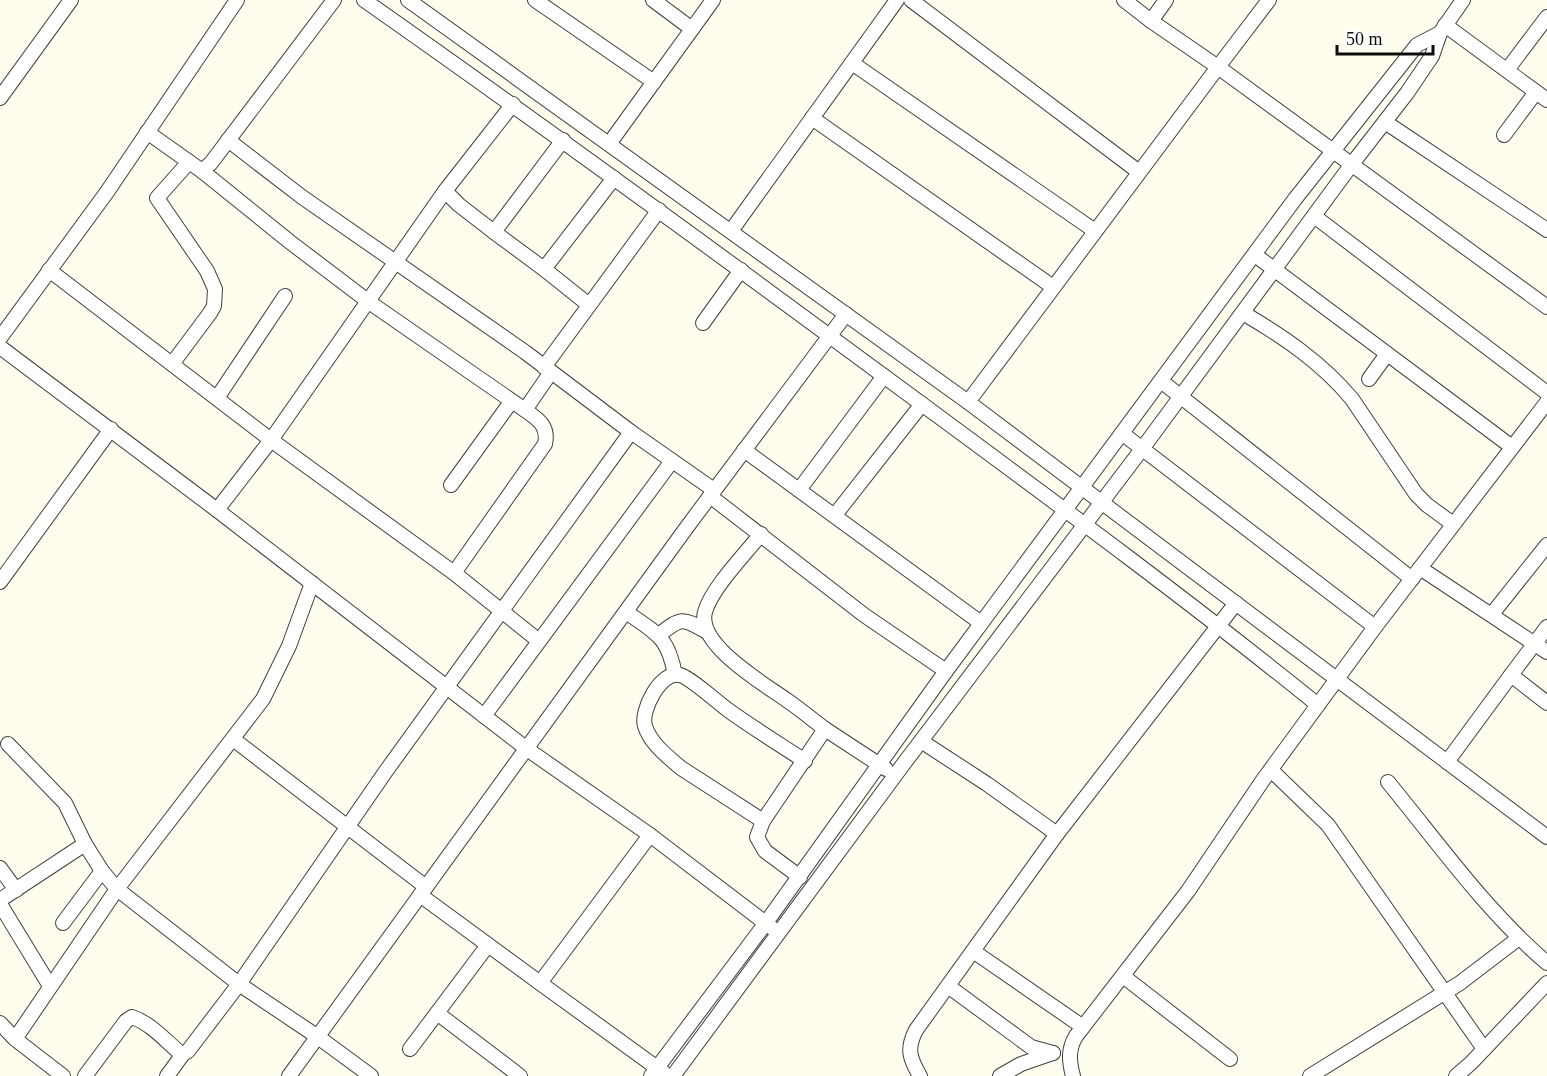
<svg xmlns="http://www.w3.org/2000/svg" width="1547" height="1076" font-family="Georgia,serif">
<rect width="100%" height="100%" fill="#fffeee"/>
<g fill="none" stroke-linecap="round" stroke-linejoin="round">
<defs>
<g id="minor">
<path d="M364,0C545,127 723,257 900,388C1041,492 1182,595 1318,705"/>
<polyline points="408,0 968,402 1547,837"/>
<polyline points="535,0 654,82"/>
<polyline points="653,0 692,29"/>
<polyline points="911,0 1139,172"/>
<polyline points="1124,0 1151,21 1218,67 1269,0"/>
<polyline points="1151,21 1166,0"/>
<polyline points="1445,25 1547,100"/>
<polyline points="852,63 1095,231"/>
<polyline points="1507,70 1547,17"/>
<polyline points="0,98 71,0"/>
<polyline points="812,118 1053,287"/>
<polyline points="1385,122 1547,230"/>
<polyline points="147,132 202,171 211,163 334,0"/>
<polyline points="1504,135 1536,92"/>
<polyline points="228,140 302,197 525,352 631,432 714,490"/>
<polyline points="609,144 713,0"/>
<polyline points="202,171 290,242 369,302 525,410 551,372"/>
<polyline points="445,191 459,205 494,232"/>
<polyline points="1314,216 1547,393"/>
<polyline points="731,231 897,0"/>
<polyline points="1255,255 1512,447"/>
<polyline points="544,269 494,232 563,140"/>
<polyline points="49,270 271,440 454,573 539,641"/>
<polyline points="589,305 544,269 614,178"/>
<path d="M1243,313C1284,337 1322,363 1352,399L1416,494L1427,505L1453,524"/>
<polyline points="703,323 741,270"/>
<polyline points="0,338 107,192 237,0"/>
<polyline points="0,347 217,510 527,749 650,835 772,928"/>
<polyline points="172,364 210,313 214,306 215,289 207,271 157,198 189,162"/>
<polyline points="544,367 659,210"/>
<polyline points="1369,379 1387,354"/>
<polyline points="1161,381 1412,579"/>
<polyline points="217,398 285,296"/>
<polyline points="968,402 1218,67 1547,307"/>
<polyline points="1123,434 1375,627"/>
<polyline points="744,450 981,623"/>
<polyline points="451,485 511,402"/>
<polyline points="799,490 884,376"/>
<polyline points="710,496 864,615 946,671"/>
<polyline points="217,510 271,440 445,191 513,104"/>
<polyline points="835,515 922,404"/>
<path d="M761,534C745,554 711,589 705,612C696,645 766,685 788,701C801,710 813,720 825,729"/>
<polyline points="1420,568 1547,652"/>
<path d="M454,573L545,444C549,426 538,419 525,410"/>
<polyline points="0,582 111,429"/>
<path d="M626,612C656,633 668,636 675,675"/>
<polyline points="1492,614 1547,545"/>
<path d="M659,635C682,616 683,618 707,632"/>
<polyline points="1511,675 1547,627"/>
<polyline points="484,716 672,461"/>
<polyline points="233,739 426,887"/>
<path d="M8,744L65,803L85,844L102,871L117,889L239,984L188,1051L183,1054L179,1052C164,1039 150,1023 132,1017L126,1021L85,1076"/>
<polyline points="1447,762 1511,675 1547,703"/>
<polyline points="1271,770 1328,825 1484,1049"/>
<path d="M1388,782C1439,844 1486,911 1547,963"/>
<path d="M763,821L681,768C668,757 650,743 645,726C640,711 661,670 680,675C691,678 717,702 728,710C753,728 779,744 805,761"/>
<polyline points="1057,834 1236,603"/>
<polyline points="650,835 540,983 664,1073"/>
<polyline points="0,868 16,890"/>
<polyline points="800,877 765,851 757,837 763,821 825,729 886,769"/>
<polyline points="420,895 540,983"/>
<polyline points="0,900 85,844"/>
<polyline points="0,904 50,986"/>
<polyline points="63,923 102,871"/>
<polyline points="973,951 1083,1027"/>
<polyline points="1123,976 1230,1059"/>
<polyline points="948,986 1031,1047 1053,1053"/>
<polyline points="437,1013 520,1076"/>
<polyline points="0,1023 15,1039 63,1076"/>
<polyline points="15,1039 117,889 263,699 289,646 312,583"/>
<polyline points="410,1049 488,945"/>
<polyline points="167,1076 183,1054"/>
<polyline points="289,1076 687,527 846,314"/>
<polyline points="371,1076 318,1037 239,984 386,771 631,432"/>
<polyline points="651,1076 765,924 946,671 1295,199 1417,45 1440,33"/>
<polyline points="673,1076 902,766 1142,449 1352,164 1407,93 1432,56 1440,33 1463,0"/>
<path d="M920,1076C910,1059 906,1049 916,1030L1057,834L987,784L921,741"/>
<polyline points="1000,1076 1021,1064 1053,1053"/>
<path d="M1073,1076C1069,1061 1068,1049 1076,1036L1188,891L1263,780L1375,627L1547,402"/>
<polyline points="1310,1076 1460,983 1519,938"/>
<polyline points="1456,1076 1471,1063 1547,983"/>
</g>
</defs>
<use href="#minor" stroke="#404040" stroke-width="16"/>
<use href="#minor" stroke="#fff" stroke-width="14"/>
</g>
<path d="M1337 45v9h96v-9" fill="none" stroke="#0d0d0d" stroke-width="3"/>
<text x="1346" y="45" font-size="18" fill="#0d0d0d" stroke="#ffffff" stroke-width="4.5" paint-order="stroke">50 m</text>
</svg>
